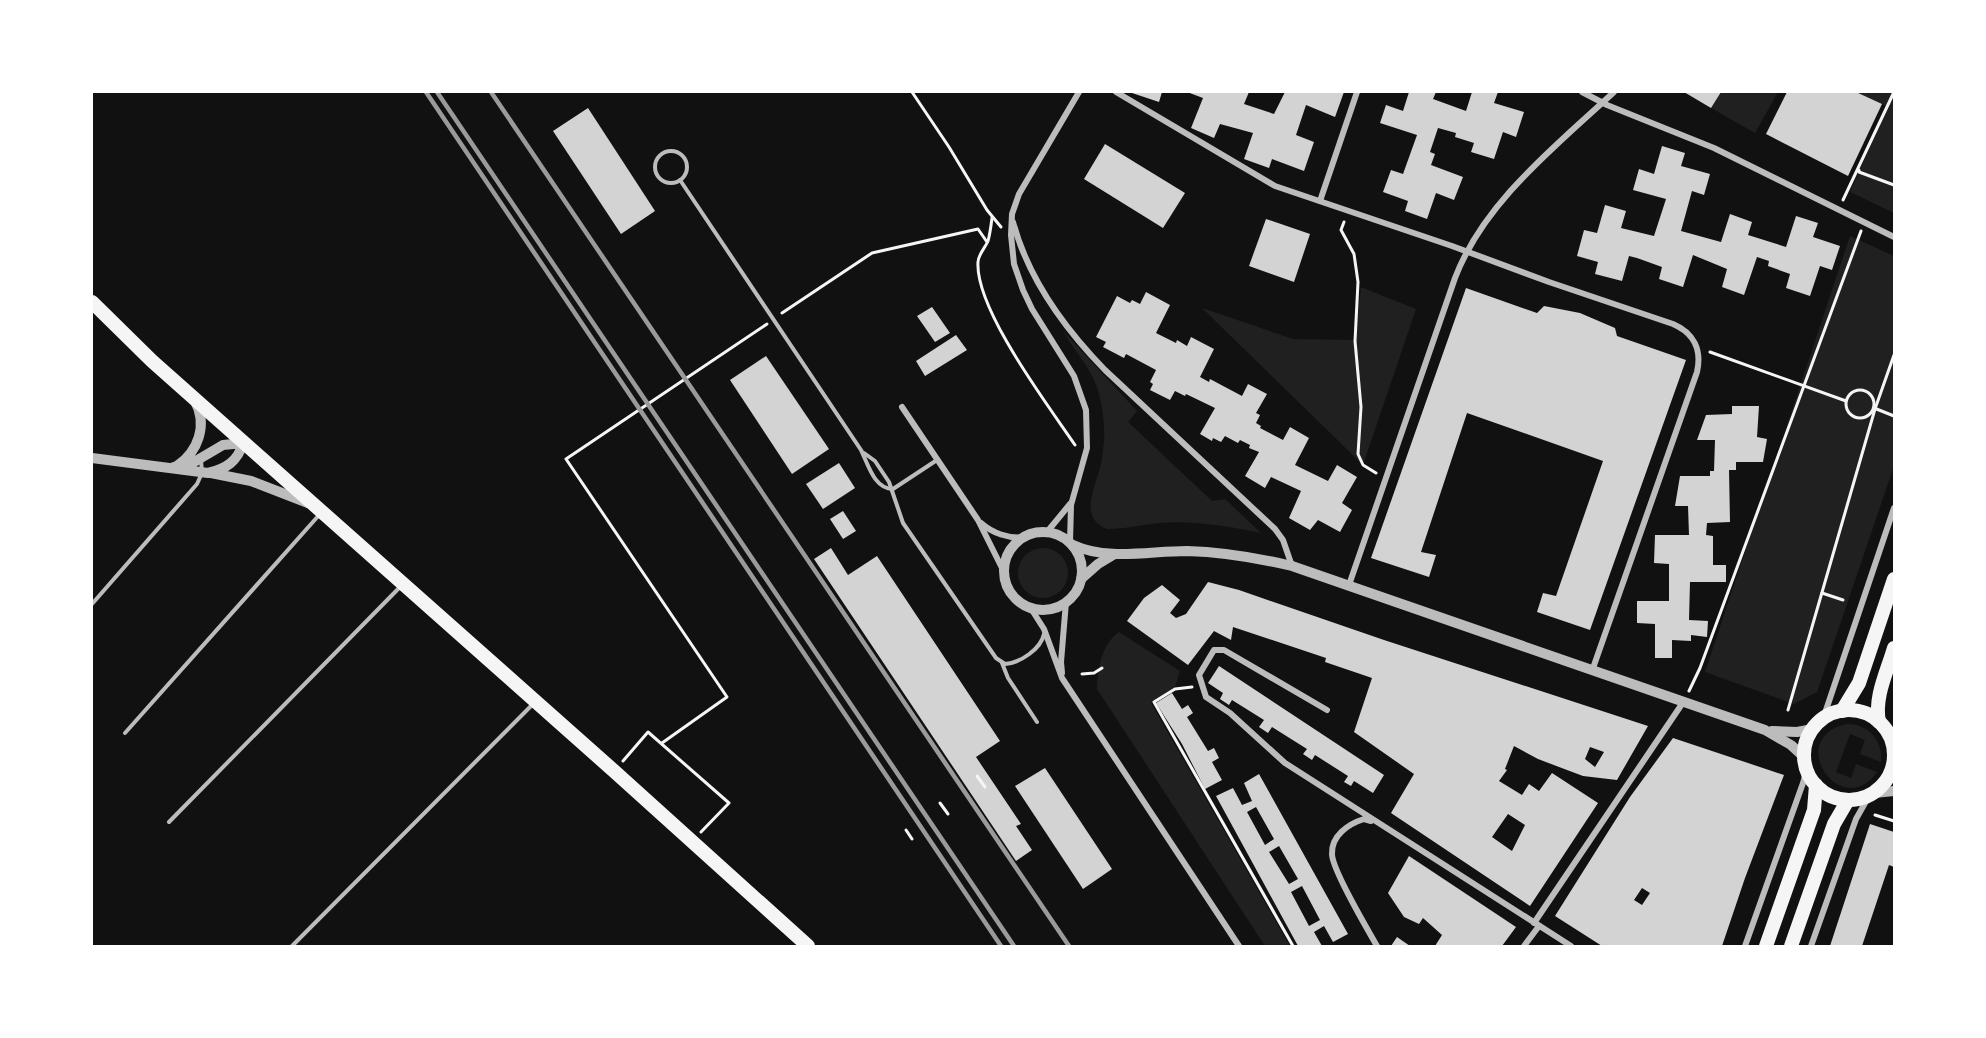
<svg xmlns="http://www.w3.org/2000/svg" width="1986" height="1038" font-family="Quicksand,sans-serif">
<rect width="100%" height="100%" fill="#111"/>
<g fill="#202020">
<polygon points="1721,92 1778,92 1755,133 1711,108"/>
<polygon points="1856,92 1894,92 1894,213 1850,192 1888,107"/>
<polygon points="1850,236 1894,256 1894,466 1817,692 1794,704 1705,672"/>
<polygon points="1361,287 1416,309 1363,465 1202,308 1293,339 1355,340"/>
<path d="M1062,330L1137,411L1128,422L1212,501L1225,499L1261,533C1227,526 1193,520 1159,523C1141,525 1125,529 1107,529C1079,518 1094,490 1100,468C1102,460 1103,450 1104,441C1105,426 1103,409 1099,394C1094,372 1074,350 1062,330Z"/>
<circle cx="1043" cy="573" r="25"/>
<path d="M1119,632L1180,671L1175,687L1151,703L1290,946H1265L1097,689C1098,668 1101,645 1119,632Z"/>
<path d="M1846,724C1868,724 1883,739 1881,762L1860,754L1865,740L1850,734L1836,772L1851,778L1856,764L1877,772C1843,822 1783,740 1846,724Z"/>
</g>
<g fill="#d3d3d3" fill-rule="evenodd">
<polygon points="1129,92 1162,92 1159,102"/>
<polygon points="1187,92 1249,92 1244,104 1274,114 1285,92 1344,92 1335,117 1306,105 1296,135 1314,142 1304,171 1272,159 1269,168 1244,159 1253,133 1220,124 1214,138 1191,128 1203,98"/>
<polygon points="1409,92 1436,92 1433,99 1466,111 1472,92 1498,92 1494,103 1524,112 1516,137 1503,132 1494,159 1471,152 1474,143 1455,137 1456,133 1438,128 1430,152 1435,154 1431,165 1463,177 1454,200 1436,193 1427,219 1405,211 1408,201 1383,192 1391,170 1403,174 1417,135 1380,123 1386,105 1403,111"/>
<polygon points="1684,92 1721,92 1711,108"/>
<polygon points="1787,92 1856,92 1882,104 1848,176 1766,134"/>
<polygon points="588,108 655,211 621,234 553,131"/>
<polygon points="1105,144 1185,193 1163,228 1084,179"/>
<polygon points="1662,146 1685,153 1681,166 1710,174 1704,195 1692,191 1681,231 1721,242 1730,214 1752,222 1748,235 1786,247 1796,216 1818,223 1813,237 1840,246 1832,270 1820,266 1810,296 1786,288 1790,274 1768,266 1769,261 1757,257 1744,295 1722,287 1727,269 1693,255 1683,287 1659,279 1662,267 1637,258 1629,256 1622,281 1595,274 1598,262 1577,256 1584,230 1597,233 1605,205 1626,211 1621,228 1654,236 1666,199 1633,190 1639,169 1654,174"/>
<polygon points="1266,219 1310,234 1294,282 1249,266"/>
<polygon points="1466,288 1537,313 1544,306 1580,313 1615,328 1617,336 1686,360 1590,630 1537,612 1543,593 1556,596 1603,461 1467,413 1421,552 1436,555 1429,577 1371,558"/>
<polygon points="1146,292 1170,305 1156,333 1176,343 1177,340 1187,346 1191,337 1214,349 1200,377 1209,382 1210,379 1242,396 1248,384 1267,394 1256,413 1260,415 1256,423 1261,426 1260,428 1283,440 1290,427 1309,438 1295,465 1328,481 1337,465 1357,477 1342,503 1352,510 1340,532 1318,520 1310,530 1289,518 1301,491 1271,477 1265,488 1245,476 1259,452 1249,448 1250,445 1240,440 1238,443 1225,436 1221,442 1213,438 1212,441 1200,434 1215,408 1186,394 1185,396 1175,391 1170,400 1150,390 1153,384 1150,382 1156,370 1126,354 1124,358 1103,347 1106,342 1096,337 1117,296 1130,303 1132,300 1140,304"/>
<polygon points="932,307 950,333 935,342 917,316"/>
<polygon points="956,335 967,350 925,376 916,361"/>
<polygon points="766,356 829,449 792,474 730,380"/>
<polygon points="1732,406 1759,406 1757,437 1767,439 1763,462 1736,462 1736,470 1729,470 1730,522 1707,523 1706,535 1713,536 1713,565 1726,565 1726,582 1690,582 1689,620 1708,621 1707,637 1691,635 1691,641 1672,640 1672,658 1655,658 1655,624 1637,623 1637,601 1669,601 1669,564 1654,563 1655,535 1689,535 1688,506 1675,506 1680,476 1710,476 1710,471 1714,471 1715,440 1697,440 1706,415 1732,414"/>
<polygon points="839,463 855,488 823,509 806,484"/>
<polygon points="843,511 856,531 843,539 830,519"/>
<polygon points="831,548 848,575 877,556 1000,741 976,757 1021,824 1016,826 1032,850 1016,861 814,559"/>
<path d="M1208,582L1239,590L1384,640L1648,726L1617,780L1583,776L1567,770L1538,759L1514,746L1505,769L1507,770L1499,781L1522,795L1529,784L1539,791L1552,773L1598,803L1530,906L1391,813L1414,774L1354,732L1372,678L1325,662L1326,658L1233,627L1231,640L1214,631L1188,665L1127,621L1144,598L1162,585L1180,600L1170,613L1176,618L1186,614ZM1590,747L1604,752L1595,767L1585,759ZM1508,814L1525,825L1512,851L1492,837Z"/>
<polygon points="1219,666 1384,775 1373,793 1354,781 1351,786 1344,782 1348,776 1315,755 1312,760 1303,754 1307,749 1272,727 1268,733 1259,727 1264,720 1232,700 1229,705 1220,699 1223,693 1208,683"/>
<polygon points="1172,693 1182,709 1188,705 1193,713 1187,717 1208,751 1214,748 1219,758 1212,762 1222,780 1205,789 1182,744 1156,703"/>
<path d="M1673,738L1784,775L1745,878L1722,946H1602L1555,916L1630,797ZM1642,888L1650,893L1642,905L1634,900Z"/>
<polygon points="1045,768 1112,869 1083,889 1015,786"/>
<path d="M1259,774L1348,934L1333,942L1324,926L1314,932L1322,946H1298L1216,796L1233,788L1242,805L1252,801L1244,783ZM1256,807L1274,839L1265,845L1247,812ZM1279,846L1298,879L1289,884L1269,852ZM1302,886L1320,920L1309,926L1291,892Z"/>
<polygon points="1870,824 1894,832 1894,867 1889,865 1862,946 1830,946"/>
<polygon points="1409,856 1516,927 1502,946 1435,946 1442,935 1423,918 1419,924 1404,917 1388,893"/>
<polygon points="1397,937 1410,946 1391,946"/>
</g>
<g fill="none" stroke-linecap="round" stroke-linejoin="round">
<g stroke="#f5f5f5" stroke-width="3">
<polyline points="912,92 949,147 987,210 1001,227"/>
<polyline points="1859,170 1859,172 1894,185"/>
<polyline points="1843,200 1894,92"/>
<path d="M992,218C991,226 990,234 988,241C985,248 978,255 978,262C975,309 1048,405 1075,445"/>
<polyline points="1344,222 1341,230 1354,254 1358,282 1355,341 1361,407 1358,454 1363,465 1376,473"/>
<polyline points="782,313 872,253 978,229 987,242"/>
<polyline points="1710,352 1846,401"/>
<circle cx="1860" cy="404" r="14"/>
<polyline points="1874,408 1894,416"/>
<polyline points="1822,593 1843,600"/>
<polyline points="1082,674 1094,673 1102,668"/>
<polyline points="1192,687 1175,689 1154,702 1293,946"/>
<polyline points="1689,691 1700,668 1861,231"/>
<polyline points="1788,710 1875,409 1894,355"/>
<polyline points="662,743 727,697 566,459 767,324"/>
<polyline points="623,761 648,732 729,803 701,832"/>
<polyline points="977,776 985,787"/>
<polyline points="940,803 948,814"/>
<polyline points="1875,815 1894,821"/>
<polyline points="906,830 912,839"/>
</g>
<g stroke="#bcbcbc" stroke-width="4">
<circle cx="671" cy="167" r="16"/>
<path d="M680,180L861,450C868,464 874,489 893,489L937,460"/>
<path d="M864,453L875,461L889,482L903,523L996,658L1005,664C1020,663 1041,649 1044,634"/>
<polyline points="92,604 197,484 202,473 201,460"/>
<polyline points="1002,663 1008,678 1037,722"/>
<polyline points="125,733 320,514"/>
<polyline points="169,822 400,587"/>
<polyline points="292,946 533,704"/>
</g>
<g stroke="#bcbcbc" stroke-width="6">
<path d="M1116,92L1275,186L1452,246L1549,282L1673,324C1694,333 1702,350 1697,372L1592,671"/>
<polyline points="1582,92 1607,105 1714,148 1894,237"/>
<polyline points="1320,201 1357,92"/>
<path d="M1013,222C1028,278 1065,329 1105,370L1275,529L1283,540L1292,566"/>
<polyline points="902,407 978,520 1004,572"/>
<path d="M981,523C992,533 1009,539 1024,537"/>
<polyline points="1047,532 1070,504"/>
<polyline points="1070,542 1071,505 1087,448 1086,410 1074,376 1032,309 1023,290 1014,264 1011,235 1012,214 1019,194 1079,92"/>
<path d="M1349,585L1455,278C1484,202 1556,146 1614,92"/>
<polyline points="1030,607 1044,629 1062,678 1239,946"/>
<polyline points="1062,673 1061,662 1066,602"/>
<polyline points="1327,710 1224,650 1214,650 1199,675 1206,697 1230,713 1285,763 1571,946"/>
<polyline points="1823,719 1894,508"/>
<path d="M1371,821L1364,819C1348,824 1331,836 1332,854C1332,870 1368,930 1377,946"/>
<polyline points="1534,923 1684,701"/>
<polyline points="1524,946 1539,926"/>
<polyline points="1745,946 1803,783 1807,769"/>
<polyline points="1811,946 1856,819 1869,796"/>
</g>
<g stroke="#bcbcbc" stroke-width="10">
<path d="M92,458L208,473C226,469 238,461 243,443L223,445L189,465L174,467"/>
<path d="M177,466C198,452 208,425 195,401"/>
<polyline points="211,473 251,481 308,503"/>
<circle cx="1043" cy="571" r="39"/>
<path d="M1073,545C1108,561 1149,551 1187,551C1222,552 1258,558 1292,566L1765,730L1791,745L1805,758"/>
<polyline points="1081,579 1098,564 1113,555"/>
<polyline points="1772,731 1797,732 1813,729"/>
<polyline points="1893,744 1894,747"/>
<polyline points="1874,793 1894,791"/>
</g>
<polyline stroke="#f5f5f5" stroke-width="14" points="92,302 152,361 614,771 808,946"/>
<g stroke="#f5f5f5" stroke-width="14">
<circle cx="1849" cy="755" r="45"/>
<polyline points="1842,711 1859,683 1894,579"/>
<path d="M1879,722C1874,697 1887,672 1894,648"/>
<polyline points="1766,946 1814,810 1816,785"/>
<polyline points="1791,946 1834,824 1848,800"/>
</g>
<g stroke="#9a9a9a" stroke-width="4.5">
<polyline points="426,92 1001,946"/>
<polyline points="437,92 1014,946"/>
<polyline points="491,92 1069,946"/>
</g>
</g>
<rect width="1986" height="1038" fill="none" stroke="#ffffff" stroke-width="186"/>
</svg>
